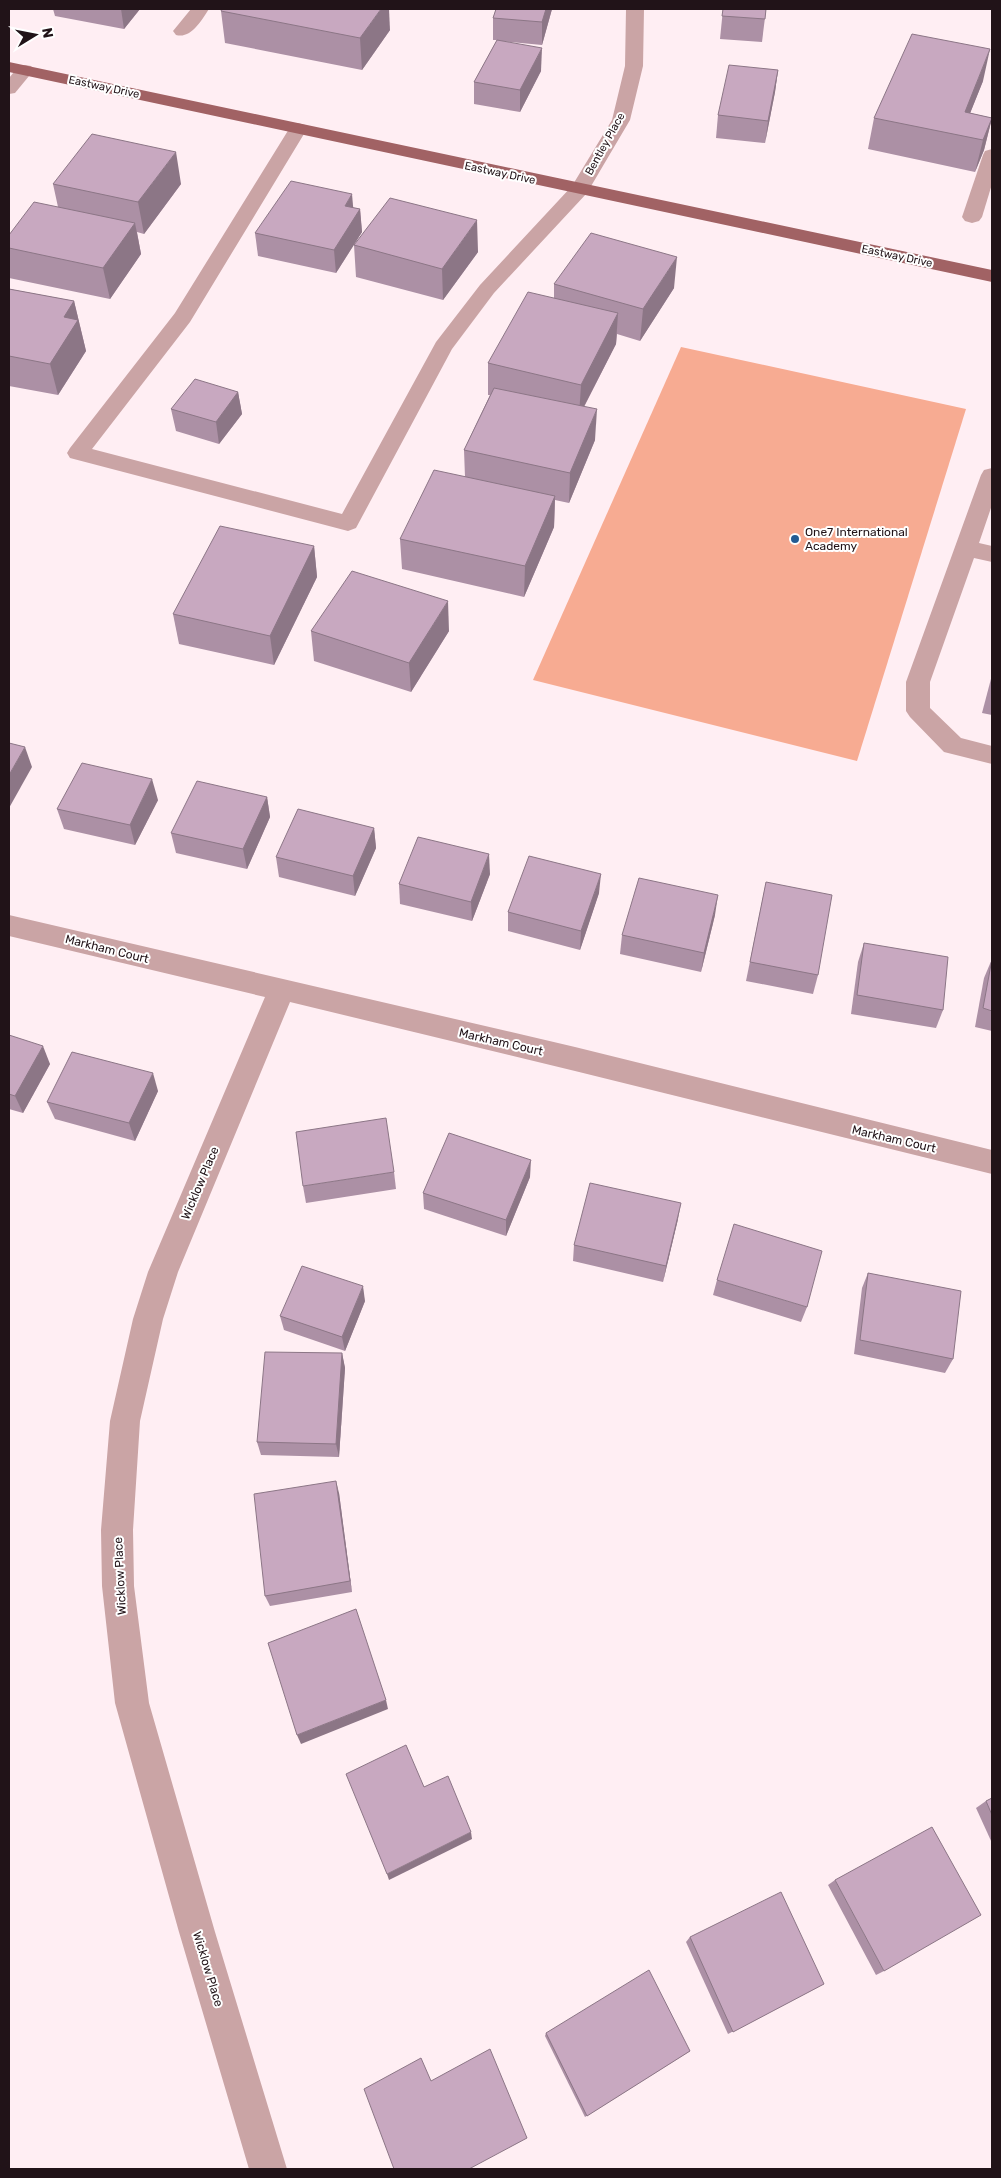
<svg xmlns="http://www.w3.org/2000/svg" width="1001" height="2178" font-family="Rubik,sans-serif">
<rect width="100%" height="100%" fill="#ffeef3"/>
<polygon fill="#f7ab92" points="681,347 966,409 857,761 533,680"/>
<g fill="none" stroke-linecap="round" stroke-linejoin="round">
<g fill="#caa4a5" fill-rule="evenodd">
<path d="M191,9H209C201,21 191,39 176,35L173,31Z"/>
<polygon points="626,9 644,9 643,66 630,120 587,193 494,293 452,349 356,528 348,531 70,458 67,453 70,448 175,313 289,129 291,125 298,123 305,125 307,129 190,322 92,449 342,514 436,342 480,285 572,186 612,120 625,66"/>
<polygon points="25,65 31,66 34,70 15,93 9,94 9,78 19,66"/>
<polygon points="992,149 992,184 982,217 979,221 972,223 965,221 962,217 983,155 985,151"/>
<polygon points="992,468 992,505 979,543 992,546 992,562 974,558 930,682 930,708 961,738 992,746 992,764 944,752 910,717 906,711 906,682 981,475 984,470"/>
<polygon points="9,915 575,1047 992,1150 992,1174 575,1071 290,1002 178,1272 163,1319 140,1421 133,1530 134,1586 149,1703 215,1932 287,2169 249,2169 179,1932 115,1703 102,1586 101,1530 110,1421 133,1319 148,1272 265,997 9,936"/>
</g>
<polygon fill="#a16264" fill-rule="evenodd" points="9,62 992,270 992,282 9,72"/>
</g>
<g fill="#ac90a5">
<polygon points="53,9 140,9 124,29 55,16"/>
<polygon points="496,9 552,9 542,45 500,41 541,71 520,112 474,104 474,82 497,40 493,40 493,18"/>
<polygon points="723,9 766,9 762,42 720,39"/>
<polygon points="221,11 390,30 362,70 225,43"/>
<polygon points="778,70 775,92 765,143 716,138 718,115"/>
<polygon points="983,81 970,113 992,118 984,150 975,172 868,149 874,118"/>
<polygon points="53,184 181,184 144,234 137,232 141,254 110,299 9,278 9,248 58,207"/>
<polygon points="353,208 360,209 362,232 336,273 258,256 255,233"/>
<polygon points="354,245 478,252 443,300 356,277"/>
<polygon points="554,284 674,288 640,341 617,334 616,344 584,407 595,440 569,503 555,500 554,527 524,597 402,569 400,539 465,477 464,450 490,395 488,395 488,363 554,298"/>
<polygon points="9,289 74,301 86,351 58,395 9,386"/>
<polygon points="238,392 242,414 219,444 176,431 171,409"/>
<polygon points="314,546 317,577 274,665 179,644 173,614"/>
<polygon points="311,631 449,631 411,692 314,661"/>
<polygon points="992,675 992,715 982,713"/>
<polygon points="267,797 270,817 247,869 176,853 171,833"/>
<polygon points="158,800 135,845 64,829 57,809"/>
<polygon points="374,828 376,848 355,896 279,877 276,857"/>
<polygon points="490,874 472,921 400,904 399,884"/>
<polygon points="766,882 818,975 813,994 746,981"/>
<polygon points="599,893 580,950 508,931 508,912"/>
<polygon points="715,915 701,972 620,954 622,935"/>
<polygon points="864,943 943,1010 936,1028 851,1014 858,962"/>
<polygon points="992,959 992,1031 975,1027 984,978"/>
<polygon points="9,1035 50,1064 23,1113 9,1109"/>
<polygon points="158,1091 135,1141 55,1119 47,1102"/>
<polygon points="394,1172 396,1189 306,1203 303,1186"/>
<polygon points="530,1177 506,1236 424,1209 423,1193"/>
<polygon points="678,1219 663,1282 573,1261 574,1245"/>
<polygon points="868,1273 953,1359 945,1373 854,1354 862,1288"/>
<polygon points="717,1280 807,1307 801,1322 713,1295"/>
<polygon points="365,1301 345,1351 284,1330 280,1316"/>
<polygon points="342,1353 345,1368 339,1457 261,1455 257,1442"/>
<polygon points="339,1493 352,1592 270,1606 265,1596"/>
<polygon points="992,1798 992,1843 976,1808 986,1801"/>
<polygon points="835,1880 884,1971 876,1975 828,1885"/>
<polygon points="690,1937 824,1984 728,2034 686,1942"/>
<polygon points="546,2033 690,2051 585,2117 545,2036"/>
</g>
<g fill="#8c7686">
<polygon points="121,9 140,9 124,29"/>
<polygon points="381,9 389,9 390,30 362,70 360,38"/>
<polygon points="546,9 552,9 542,45 542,22"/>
<polygon points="542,48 541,71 520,112 520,90"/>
<polygon points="990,49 983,81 961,136 965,112"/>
<polygon points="778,70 775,92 765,143 768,121"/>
<polygon points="992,118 984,150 975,172 983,140"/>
<polygon points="176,152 181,184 144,234 138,202"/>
<polygon points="352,194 354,217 345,206"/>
<polygon points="360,209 362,232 336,273 334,250"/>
<polygon points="477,220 478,252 443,300 442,269"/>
<polygon points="135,223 141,254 110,299 103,268"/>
<polygon points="677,257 674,288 640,341 643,309"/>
<polygon points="74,301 86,351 58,395 50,364 64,317"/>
<polygon points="618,313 616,344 579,416 581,385"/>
<polygon points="238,392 242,414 219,444 216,422"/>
<polygon points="597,409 595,440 569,503 570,473"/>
<polygon points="555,496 554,527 524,597 525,566"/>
<polygon points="314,546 317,577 274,665 270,636"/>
<polygon points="448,601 449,631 411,692 409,663"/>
<polygon points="25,747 32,767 9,808 9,775"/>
<polygon points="152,779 158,800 135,845 130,825"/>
<polygon points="267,797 270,817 247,869 243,849"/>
<polygon points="374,828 376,848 355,896 353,876"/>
<polygon points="489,854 490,874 472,921 471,902"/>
<polygon points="601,874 599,893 580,950 581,931"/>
<polygon points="718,895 715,915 701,972 704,953"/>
<polygon points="43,1046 50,1064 23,1113 15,1096"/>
<polygon points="153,1073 158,1091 135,1141 129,1123"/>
<polygon points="531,1160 530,1177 506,1236 506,1220"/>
<polygon points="681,1203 678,1219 663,1282 666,1266"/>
<polygon points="363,1286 365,1301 345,1351 342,1337"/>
<polygon points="342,1353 345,1368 339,1457 336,1444"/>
<polygon points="336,1481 339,1493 352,1592 350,1581"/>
<polygon points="386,1700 388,1709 301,1744 297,1735"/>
<polygon points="471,1832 472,1839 389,1880 387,1874"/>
</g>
<g fill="#c8a8c0" stroke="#8c7686">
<polygon points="222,9 381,9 360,38 221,11"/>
<polygon points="496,9 546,9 542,22 493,18"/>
<polygon points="723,9 766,9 765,19 722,16"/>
<polygon points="912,34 990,49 965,112 992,118 983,140 874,118"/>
<polygon points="497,40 542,48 520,90 474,82"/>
<polygon points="729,65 778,70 768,121 718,115"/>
<polygon points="92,134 176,152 138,202 53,184"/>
<polygon points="291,181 352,194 345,206 360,209 334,250 255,233"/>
<polygon points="390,198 477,220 442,269 354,245"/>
<polygon points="34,202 135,223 103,268 9,248 9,235"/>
<polygon points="591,233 677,257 643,309 554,284"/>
<polygon points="9,289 74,301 64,317 78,320 50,364 9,356"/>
<polygon points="528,292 618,313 581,385 488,363"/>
<polygon points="195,379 238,392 216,422 171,409"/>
<polygon points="494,388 597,409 570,473 464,450"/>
<polygon points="434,470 555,496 525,566 400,539"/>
<polygon points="220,526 314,546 270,636 173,614"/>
<polygon points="352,571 448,601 409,663 311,631"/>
<polygon points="9,743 25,747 9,775"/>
<polygon points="82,763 152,779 130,825 57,809"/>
<polygon points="197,781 267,797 243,849 171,833"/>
<polygon points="298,809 374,828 353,876 276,857"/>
<polygon points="418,837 489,854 471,902 399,884"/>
<polygon points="529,856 601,874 581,931 508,912"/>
<polygon points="639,878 718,895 704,953 622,935"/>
<polygon points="766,882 832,895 818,975 750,962"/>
<polygon points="864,943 948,957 943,1010 857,995"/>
<polygon points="992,959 992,1011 983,1008"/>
<polygon points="9,1035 43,1046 15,1096 9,1094"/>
<polygon points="72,1052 153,1073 129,1123 47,1102"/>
<polygon points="386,1118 394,1172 303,1186 296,1132"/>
<polygon points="449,1133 531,1160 506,1220 423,1193"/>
<polygon points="590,1183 681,1203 666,1266 574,1245"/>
<polygon points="734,1224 822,1251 807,1307 717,1280"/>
<polygon points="302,1266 363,1286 342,1337 280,1316"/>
<polygon points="868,1273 961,1291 953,1359 860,1340"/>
<polygon points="265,1352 342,1353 336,1444 257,1442"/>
<polygon points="336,1481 350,1581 265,1596 254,1494"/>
<polygon points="356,1609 386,1700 297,1735 268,1643"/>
<polygon points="406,1745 424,1787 448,1776 471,1832 387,1874 346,1774"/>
<polygon points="992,1798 992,1815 986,1801"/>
<polygon points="932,1827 981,1915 884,1971 835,1880"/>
<polygon points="781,1892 824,1984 733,2032 690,1937"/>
<polygon points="649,1970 690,2051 587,2116 546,2033"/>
<polygon points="490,2049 527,2138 469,2169 394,2169 364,2089 421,2058 431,2081"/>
</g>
<circle fill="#235b93" stroke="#fff" stroke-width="2" cx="795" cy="539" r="5"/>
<g text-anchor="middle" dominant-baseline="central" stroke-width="4" stroke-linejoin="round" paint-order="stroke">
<g font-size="11" fill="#211318" stroke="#fff">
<text transform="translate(104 87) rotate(12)">Eastway Drive</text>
<text transform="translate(605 144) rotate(-61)">Bentley Place</text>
<text transform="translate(500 173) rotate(12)">Eastway Drive</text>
<text transform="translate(897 256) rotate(12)">Eastway Drive</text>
</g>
<g font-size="12" fill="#211318" stroke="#fff" text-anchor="start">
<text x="805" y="532">One7 International<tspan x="805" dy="14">Academy</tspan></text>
</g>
<g font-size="12" fill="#211318" stroke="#fff">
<text transform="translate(107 949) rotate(14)">Markham Court</text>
<text transform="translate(501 1042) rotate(13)">Markham Court</text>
<text transform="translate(894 1139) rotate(13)">Markham Court</text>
<text transform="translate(200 1183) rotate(-67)">Wicklow Place</text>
<text transform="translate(120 1576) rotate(-93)">Wicklow Place</text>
<text transform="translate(208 1969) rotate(73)">Wicklow Place</text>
</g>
</g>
<rect width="1001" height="2178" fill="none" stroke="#211318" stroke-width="20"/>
<g transform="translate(35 35) rotate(80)" stroke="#ffffff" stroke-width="4" paint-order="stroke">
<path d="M0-4L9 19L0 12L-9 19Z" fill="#211318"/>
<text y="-8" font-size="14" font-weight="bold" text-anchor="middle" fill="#211318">N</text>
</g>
</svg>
